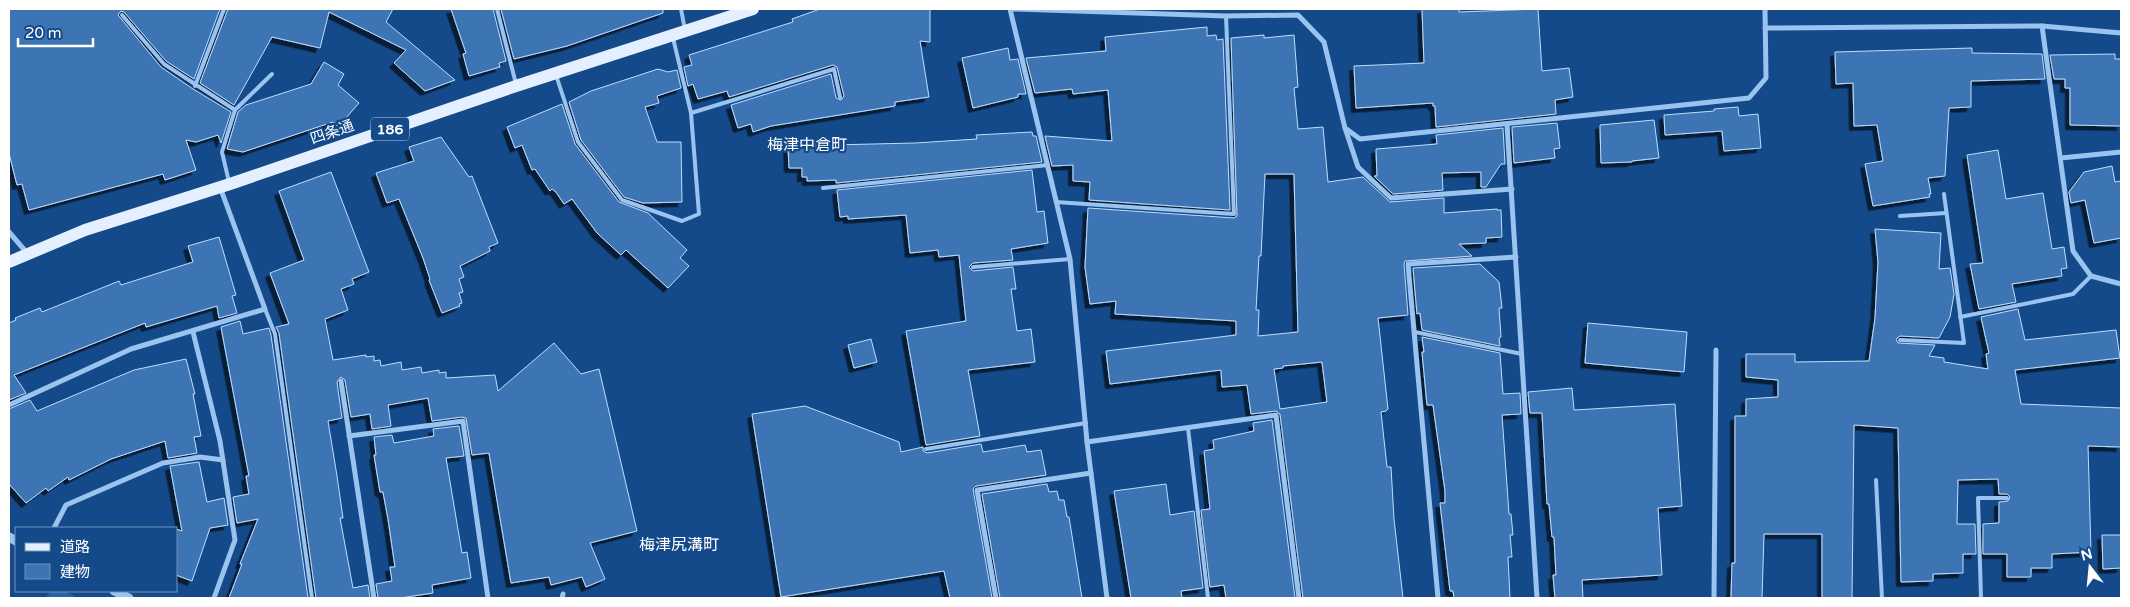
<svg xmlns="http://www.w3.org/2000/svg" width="2130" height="607" font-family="'Varela Round','Noto Sans JP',sans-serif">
<defs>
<filter id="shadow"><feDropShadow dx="-4.5" dy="4.5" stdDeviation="0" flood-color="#0009"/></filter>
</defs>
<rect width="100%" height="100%" fill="#144a8a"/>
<polygon fill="#2664a9" points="50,591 64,591 78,598 46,598"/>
<g fill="#3c74b4" stroke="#c1ddfc" fill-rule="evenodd" filter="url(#shadow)">
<polygon points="9,9 220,9 194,79 166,61 124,12 121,11 118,15 161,67 193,89 231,112 221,143 218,135 196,142 186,140 196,170 165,180 163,174 29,210 22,184 17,185 9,153"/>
<polygon points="228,9 393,9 386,22 455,80 425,91 394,63 406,50 329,12 320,48 272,37 234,105 200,83"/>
<polygon points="451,9 493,9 506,61 499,63 500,67 469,76 463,54 466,53"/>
<polygon points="501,9 663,9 663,13 567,46 514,59"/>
<polygon points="820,9 930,9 930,42 920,41 929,97 895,102 895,106 771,126 753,132 751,124 738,128 731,105 831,74 836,98 841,100 844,96 837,67 833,65 729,97 727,91 698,99 693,84 688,86 684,67 692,65 689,55 793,22 792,19"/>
<polygon points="1422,9 1459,9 1459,12 1538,9 1542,71 1569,68 1573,97 1555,100 1556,114 1436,127 1435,106 1433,106 1433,103 1356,108 1354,66 1424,63"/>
<polygon points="1207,27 1207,36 1216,35 1217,40 1223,39 1230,210 1089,200 1090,182 1073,181 1073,165 1052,166 1045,136 1112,141 1108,90 1073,94 1072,89 1035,93 1026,58 1106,51 1105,37"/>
<path d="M1264,35V38L1294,35L1298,87L1294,88L1298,129L1323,127L1328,182L1363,177L1390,202L1444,198V213L1497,209V210H1501L1502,237L1486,238V243L1459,244L1472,256L1405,261L1404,264L1408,315L1378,318L1388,409L1386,411L1381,412L1387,467H1391L1394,519L1403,598H1303L1280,414L1276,411L1251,414L1247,385L1222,387L1221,370L1110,384L1106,351L1236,335V321L1115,314L1116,301L1090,304L1085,267L1088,208L1234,218L1237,216L1231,38ZM1265,174H1294L1298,332L1258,336L1259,310H1256L1259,256H1261ZM1322,362L1327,402L1280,409L1274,369L1283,368V366Z"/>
<polygon points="1008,48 1010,60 1018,59 1026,94 1018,94 1018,97 973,108 962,58"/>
<polygon points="1972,48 1972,53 2042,54 2045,79 1971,81 1971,107 1949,108 1945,176 1928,178 1931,194 1929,194 1930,197 1873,206 1865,164 1883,161 1877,125 1854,126 1853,83 1836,84 1835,52"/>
<polygon points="2115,54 2115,59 2121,59 2121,126 2070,125 2070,88 2065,88 2065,79 2054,79 2050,55"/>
<polygon points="324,62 344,74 338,85 359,103 338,127 333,122 243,152 227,149 238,112 246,105 311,84"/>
<polygon points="658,69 668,72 677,70 681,88 657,96 659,103 645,107 657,142 681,142 682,202 643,203 624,197 581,140 569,102 591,91"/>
<polygon points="562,104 575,144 619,202 648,213 687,250 680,258 689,266 668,288 626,250 621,255 597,233 572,199 564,204 556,192 552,189 550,191 535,169 532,170 522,145 515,148 507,127"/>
<polygon points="1738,107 1739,116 1758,114 1761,148 1724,151 1722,131 1665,135 1664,115 1714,111 1714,109"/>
<polygon points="1654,120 1659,158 1632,161 1632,162 1601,163 1600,125"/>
<polygon points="1557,123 1560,148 1554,149 1555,158 1514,163 1512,127"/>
<polygon points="1503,128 1505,164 1501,164 1486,187 1481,187 1481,172 1442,173 1443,190 1393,194 1374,176 1377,176 1376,149 1437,144 1436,135"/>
<polygon points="1032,132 1033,136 1036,136 1042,162 836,183 836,180 807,181 807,177 802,177 802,168 789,168 788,146 915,143 977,139 976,135"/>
<polygon points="441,137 469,177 472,176 498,243 489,247 490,251 460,266 464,277 459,279 463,292 459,293 462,303 459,304 460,306 442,313 429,280 430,279 423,258 399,199 387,203 376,173 414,161 409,147"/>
<polygon points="1998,150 2006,199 2043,193 2052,249 2064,247 2067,268 2061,269 2062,276 2012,284 2016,302 1979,309 1970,264 1983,263 1967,155"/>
<polygon points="2112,166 2115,182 2121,181 2121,238 2094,243 2085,200 2071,203 2069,192 2084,172"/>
<polygon points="1032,170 1037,212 1044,211 1048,243 1011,249 1013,260 973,263 969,267 973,271 1013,267 1016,289 1011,289 1017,331 1031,329 1035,362 968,370 980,436 926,445 906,331 966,321 959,255 939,257 938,250 910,253 906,215 848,219 848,216 840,217 837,190"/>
<polygon points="331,172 369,272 352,279 354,284 341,289 348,310 325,319 333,360 366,355 366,357 374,356 374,361 380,360 381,366 401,362 402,370 421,367 422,373 439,370 439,373 446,372 446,378 495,375 498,391 554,343 581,374 599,369 637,531 590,543 605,579 586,587 582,577 551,585 549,577 511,583 489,453 472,455 466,418 462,417 432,421 428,398 388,405 391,426 372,429 370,414 351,417 345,380 341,377 337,382 342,418 328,421 337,476 343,518 340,518 353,588 368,585 370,598 316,598 279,333 276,327 289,324 270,273 304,260 279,191"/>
<polygon points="1875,229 1941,233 1939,269 1950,268 1954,294 1950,317 1939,338 1900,336 1896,339 1898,343 1935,345 1929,356 1944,358 1944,362 1988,369 1986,354 1989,353 1981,317 2018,309 2025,340 2116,330 2120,358 2015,370 2021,404 2121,408 2121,447 2088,446 2091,552 2052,554 2052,568 2031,568 2031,577 2007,577 2007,554 1983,554 1983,524 1999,523 1999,502 2008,501 2010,497 2007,494 1999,494 1998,479 1958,480 1957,524 1975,524 1976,554 1963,554 1963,573 1933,574 1933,581 1901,582 1898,428 1854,425 1852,598 1822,598 1822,534 1764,534 1762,598 1731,598 1732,563 1735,563 1735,416 1746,416 1746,399 1778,397 1778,380 1746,377 1746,354 1795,354 1795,362 1869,361 1875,318 1878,262"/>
<polygon points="219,237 236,295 232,296 237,313 219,318 217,306 146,327 145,323 14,375 26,393 9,400 9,323 16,320 15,318 40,308 42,312 119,281 121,285 193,262 188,246"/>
<polygon points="1480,264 1499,282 1502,308 1499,308 1501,337 1499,338 1500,346 1422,330 1420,313 1417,314 1413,268"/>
<polygon points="240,321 243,334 269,328 271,335 308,598 229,598 242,564 240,564 258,519 237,523 233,497 249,494 246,476 249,476 221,327"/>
<polygon points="1588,323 1687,332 1684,372 1585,363"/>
<polygon points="1422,337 1500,353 1503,394 1520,393 1521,414 1502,415 1509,514 1511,514 1513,535 1510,535 1512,557 1508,557 1510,598 1454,598 1453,591 1450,591 1440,503 1445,503 1445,491 1433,405 1427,405 1422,352 1424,352"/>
<polygon points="871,339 877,362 854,368 848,345"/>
<polygon points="186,359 195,394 193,394 201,436 194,437 197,453 168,458 165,441 111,459 69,480 68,477 48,491 46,488 26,503 9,484 9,409 30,400 37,411 134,370"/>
<polygon points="1572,388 1574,410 1675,404 1682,506 1658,508 1662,575 1582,580 1583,598 1555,598 1553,575 1556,575 1554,537 1552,537 1549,504 1547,504 1542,413 1530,413 1528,392"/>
<polygon points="805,406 899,442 901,452 923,447 923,451 927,453 981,444 983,452 1025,445 1027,452 1041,450 1046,475 976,486 973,489 992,598 950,598 944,571 781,597 752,414"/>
<polygon points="1272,420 1295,598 1226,598 1224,585 1210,587 1201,510 1210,509 1204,451 1214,449 1213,440 1254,431 1253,423"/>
<polygon points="459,426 464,456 446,458 462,553 467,552 471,578 432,585 433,593 400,598 378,598 376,584 392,581 390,567 395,567 388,519 383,492 380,492 374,455 376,455 374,437 392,435 394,443 434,436 433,429"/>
<polygon points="199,462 207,502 224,498 228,525 210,528 192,581 176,575 176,529 182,531 170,466"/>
<polygon points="1047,484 1049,492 1057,491 1059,500 1064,500 1067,517 1069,517 1082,598 1000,598 982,494"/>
<polygon points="1166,484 1170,515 1194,511 1203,588 1181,591 1182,598 1131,598 1114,491"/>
<polygon points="2102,535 2121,535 2121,568 2103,569"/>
</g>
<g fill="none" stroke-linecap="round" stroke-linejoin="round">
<g stroke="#9bc3f0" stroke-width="4">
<polyline points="497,9 516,84"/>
<polyline points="681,9 685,30"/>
<polyline points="122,15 164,64 235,110 222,152 229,182"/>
<polyline points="556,75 578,142 622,200 682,221 699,214 691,113 673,38"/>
<polyline points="195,86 224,9"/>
<polyline points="235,110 272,74"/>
<polyline points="691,113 834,69 840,97"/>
<polyline points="823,188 1048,165"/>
<polyline points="1056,202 1234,214 1226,16"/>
<polyline points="1900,216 1946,213"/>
<polyline points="973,267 1070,259"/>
<polyline points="265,309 275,334 312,598"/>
<polyline points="1960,317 2073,294 2091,276"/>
<polyline points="1415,332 1522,354"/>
<polyline points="1900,340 1964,343 1944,194"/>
<polyline points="1188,428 1208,598"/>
<polyline points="926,449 1086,423"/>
<polyline points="1876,480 1882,598"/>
<polyline points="1981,598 1978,498 2007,498"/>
</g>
<g stroke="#9bc3f0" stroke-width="5">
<polyline points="1010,9 1070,259 1087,442 1107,598"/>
<polyline points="1013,9 1226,16 1298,15 1324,42 1345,128 1360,139 1749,98 1766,78 1765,9"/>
<polyline points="2042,26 2073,251 2091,276 2121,284"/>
<polyline points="1765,28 2042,26 2121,33"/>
<polyline points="1507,124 1537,598"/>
<polyline points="1345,128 1358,167 1391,198 1512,189"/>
<polyline points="2061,158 2121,152"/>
<polyline points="9,232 27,253"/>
<polyline points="193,332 220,441 235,540 214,598"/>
<polyline points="341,381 374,598"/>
<polyline points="9,405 131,349 265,309 220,187"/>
<polyline points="349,436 463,421 488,598"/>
<polyline points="1087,442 1276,415 1299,598"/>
<polyline points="54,528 66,505 163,463 200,457 223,460"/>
<polyline points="562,598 563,594"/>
<polyline points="996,598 977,490 1091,473"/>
<polyline points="1438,598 1408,264 1516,257"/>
<polyline points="1714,598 1716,350"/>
</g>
<g stroke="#9bc3f0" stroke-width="9">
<polyline points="9,537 16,541"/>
<polyline points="114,591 129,598"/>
</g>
<polyline stroke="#e4efff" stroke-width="12" points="9,262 85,230 230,184 516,86 753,9"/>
</g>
<g text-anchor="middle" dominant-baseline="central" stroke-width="4.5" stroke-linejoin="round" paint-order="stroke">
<rect fill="#144a8a" stroke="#b8c9dc" stroke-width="1" x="371" y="117.5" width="38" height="23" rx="4"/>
<g font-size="14" font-weight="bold" fill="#fff">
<text x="390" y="129">186</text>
</g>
<g font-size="15" fill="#fff" stroke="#144a8a">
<text transform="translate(332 132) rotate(-19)">四条通</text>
</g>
<g font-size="16" fill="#fff" stroke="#144a8a">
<text x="807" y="145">梅津中倉町</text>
<text x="679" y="545">梅津尻溝町</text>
</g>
</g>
<rect width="2130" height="607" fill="none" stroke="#ffffff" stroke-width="20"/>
<rect x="15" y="527" width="162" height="65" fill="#144a8a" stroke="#7292b9"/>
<rect x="25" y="543" width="25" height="8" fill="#e4efff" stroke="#7292b9"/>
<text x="60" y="552" font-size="15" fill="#ffffff">道路</text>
<rect x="25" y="564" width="25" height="15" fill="#3c74b4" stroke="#7292b9"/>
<text x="60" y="577" font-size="15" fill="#ffffff">建物</text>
<g transform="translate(2090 567) rotate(344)" stroke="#144a8a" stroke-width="4" paint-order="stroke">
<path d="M0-4L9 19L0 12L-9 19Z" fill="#ffffff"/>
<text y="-8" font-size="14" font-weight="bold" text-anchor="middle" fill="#ffffff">N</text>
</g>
<path d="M18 38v8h75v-8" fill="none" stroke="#ffffff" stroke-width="2.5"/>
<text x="25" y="38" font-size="15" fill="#ffffff" stroke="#144a8a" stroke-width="4" paint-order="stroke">20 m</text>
</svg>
